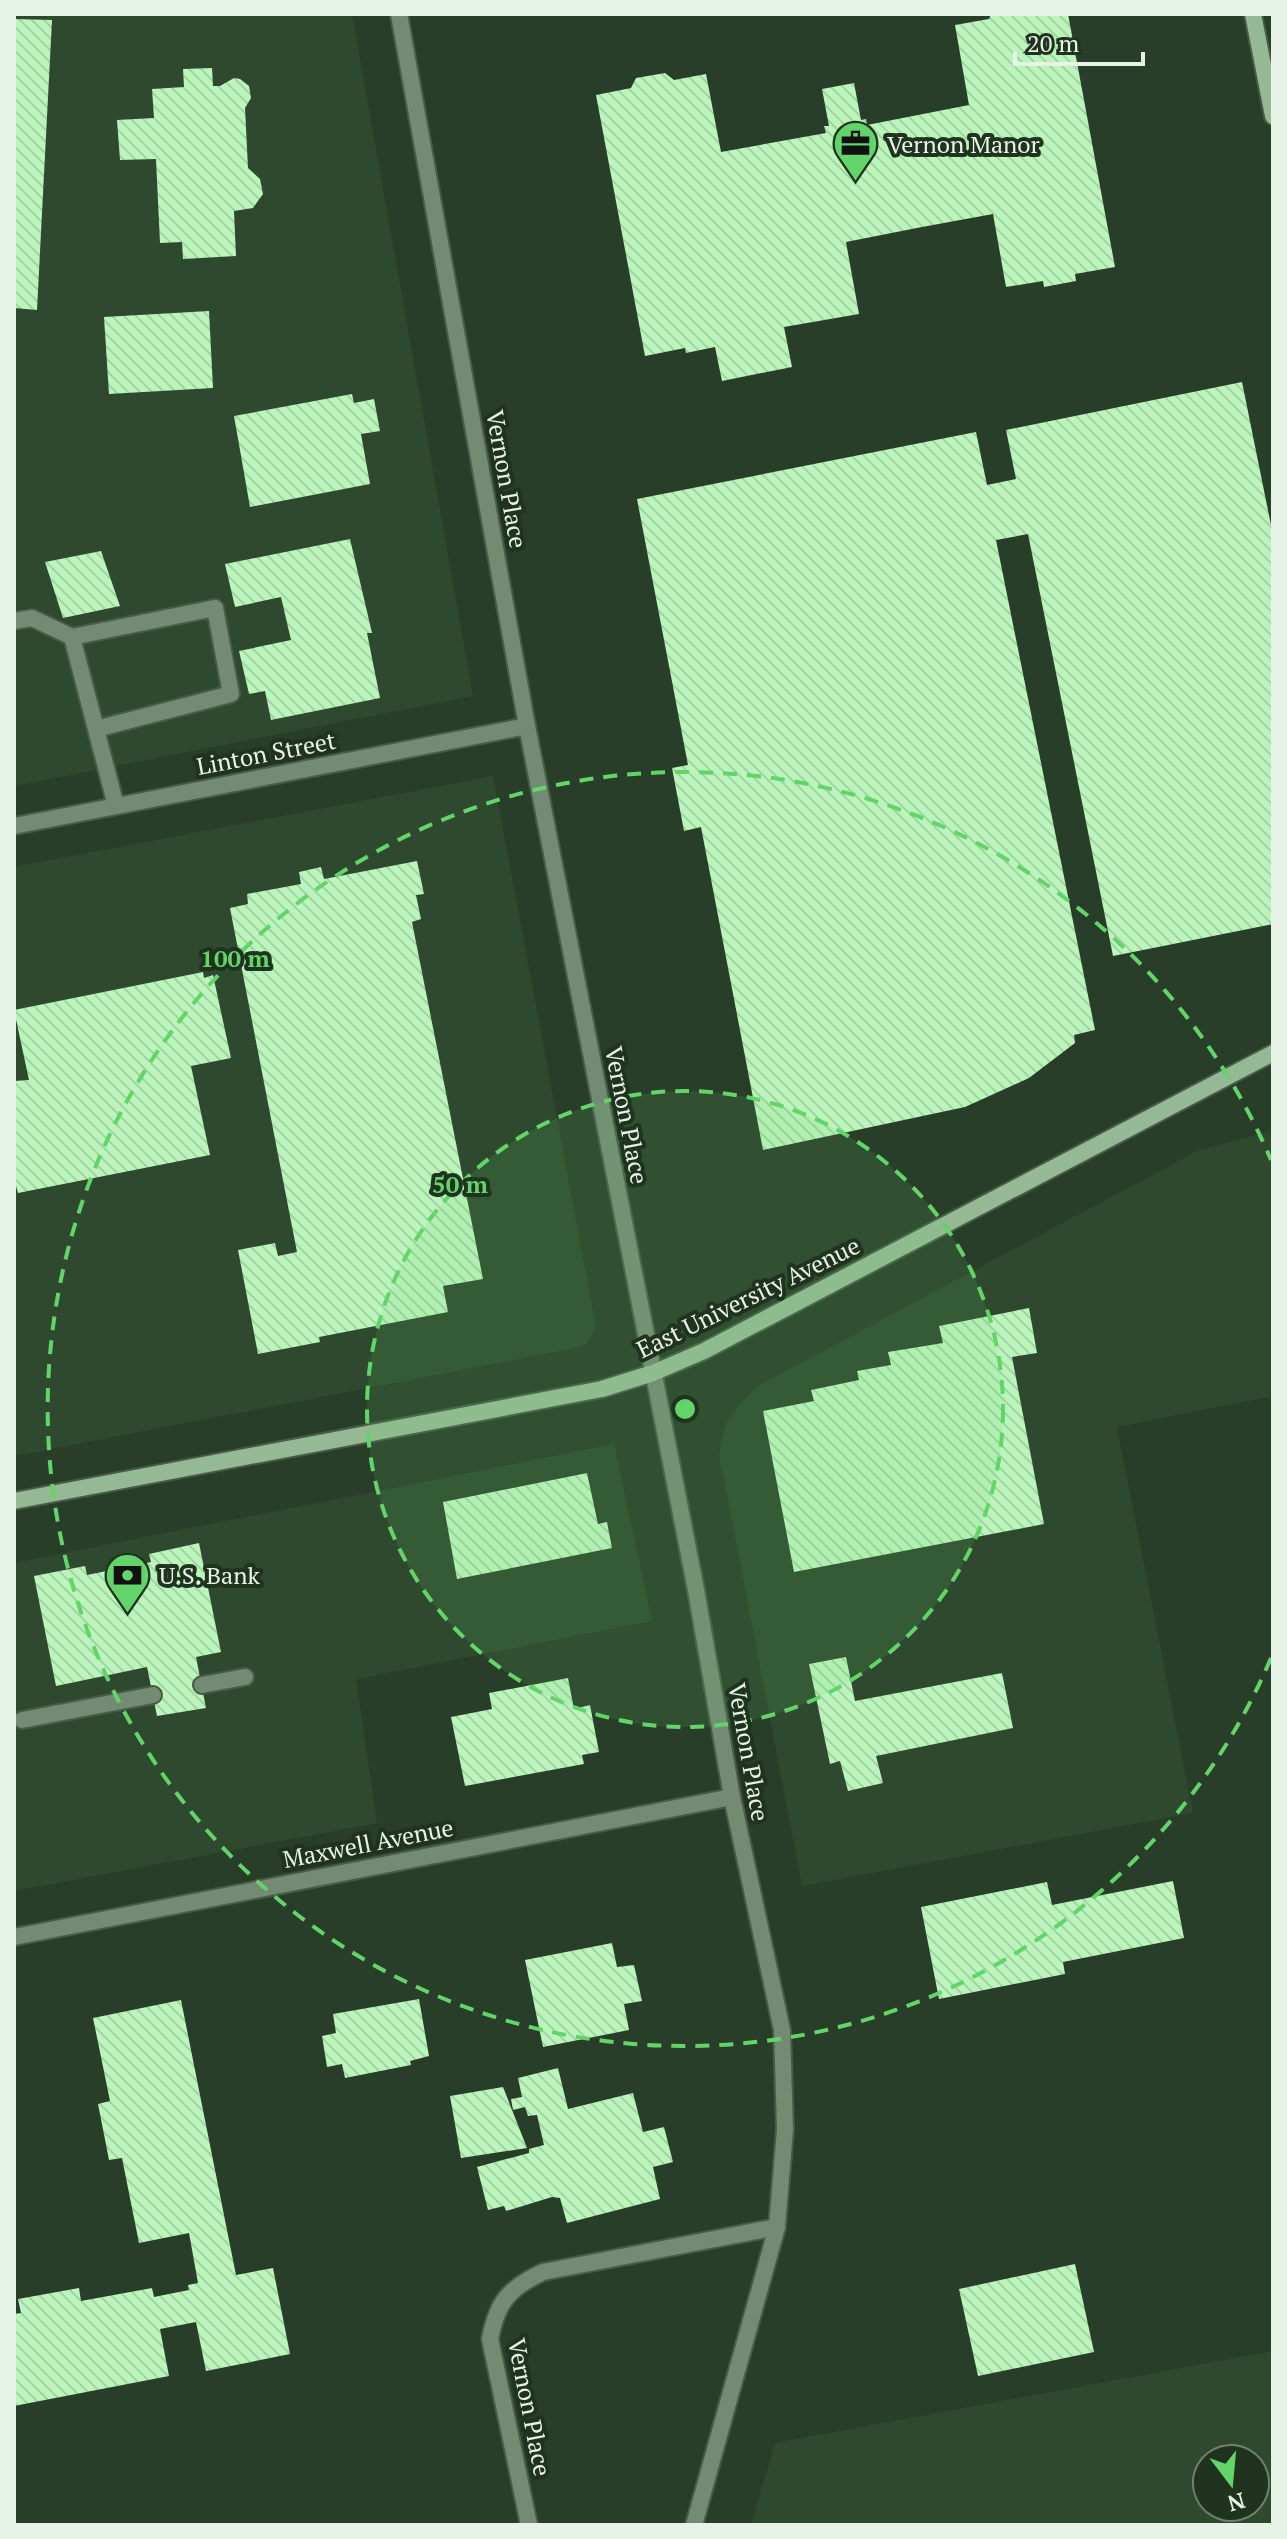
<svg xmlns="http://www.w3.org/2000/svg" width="1287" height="2539" font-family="'PT Serif',serif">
<defs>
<pattern id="building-back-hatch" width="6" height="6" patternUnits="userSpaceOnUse" patternTransform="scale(2)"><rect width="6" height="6" fill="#bbf5bc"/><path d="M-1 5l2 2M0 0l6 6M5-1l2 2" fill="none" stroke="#a3d3a4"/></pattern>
</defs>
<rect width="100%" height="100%" fill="#293e29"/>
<g fill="#2f492f" fill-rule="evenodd">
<polygon points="14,14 352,14 473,696 14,786"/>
<polygon points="493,776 596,1327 591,1337 586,1344 576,1348 14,1456 14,867"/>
<polygon points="1273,1131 1273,1396 1117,1427 1193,1813 802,1886 719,1453 726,1423 740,1403 758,1386 1199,1150"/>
<polygon points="614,1444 652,1621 356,1679 377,1823 14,1891 14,1563"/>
<path d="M1273,2351V2525H751L775,2443ZM1255,2459V2507H1207V2459Z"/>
</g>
<g fill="url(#building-back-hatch)">
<polygon points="991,14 1068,14 1115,267 1075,274 1076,281 1044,287 1043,281 1006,287 993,214 922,227 846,242 859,314 784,327 792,367 722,381 715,347 686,353 685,348 645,356 596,95 631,88 636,78 665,73 674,80 706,74 721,152 826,133 824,126 829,126 822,89 854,83 861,120 866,119 867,125 969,105 955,25 989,19"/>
<polygon points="14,19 52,20 37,310 14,308"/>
<polygon points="212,68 213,86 220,86 234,78 240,79 249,86 251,98 245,108 248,168 260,179 263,194 253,208 234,211 236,256 183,259 182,242 160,243 156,159 120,160 117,120 154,118 152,89 184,87 183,69"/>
<polygon points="209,311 213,388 109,394 104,317"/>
<polygon points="1242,382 1273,535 1273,924 1113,956 1028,534 996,540 1095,1030 1074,1035 1075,1043 1029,1078 965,1107 763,1150 701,827 684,831 672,768 688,765 637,499 976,432 987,485 1016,479 1006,430"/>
<polygon points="352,394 354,403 374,399 380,431 361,434 370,484 250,507 234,416"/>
<polygon points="350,539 372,633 367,633 380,698 271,720 265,691 249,694 239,651 291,640 281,597 235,607 225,564"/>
<polygon points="101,551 120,606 63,618 45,562"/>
<polygon points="417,861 424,894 416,895 421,919 412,922 483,1279 443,1286 448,1312 319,1337 320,1342 258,1354 238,1250 275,1243 278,1256 297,1252 230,908 248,904 247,894 301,884 299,872 321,867 324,879"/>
<polygon points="203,972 204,978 213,975 231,1058 191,1066 210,1155 18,1193 14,1179 14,1081 29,1080 14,1010"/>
<polygon points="1029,1308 1037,1353 1012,1357 1044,1524 794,1572 763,1411 814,1401 811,1390 859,1380 857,1371 891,1365 888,1352 943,1343 939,1326"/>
<polygon points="587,1473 598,1524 607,1522 612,1548 457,1579 443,1502"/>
<polygon points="199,1543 221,1652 196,1657 206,1708 157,1716 147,1667 56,1686 34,1576 85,1566 87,1575 151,1562 149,1554"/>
<polygon points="846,1657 855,1701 1002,1673 1013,1728 876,1756 883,1783 848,1791 840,1761 830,1764 809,1664"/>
<polygon points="568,1678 574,1709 590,1705 599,1752 582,1755 584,1764 465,1786 451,1717 492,1709 489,1693"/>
<polygon points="1173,1881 1184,1938 1063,1962 1065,1974 939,1999 921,1907 1047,1882 1052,1905"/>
<polygon points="612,1943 617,1967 634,1965 642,2001 624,2004 629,2030 543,2047 525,1960"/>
<polygon points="419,1999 429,2056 410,2061 411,2065 345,2078 342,2064 327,2067 322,2036 336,2033 333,2014"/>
<polygon points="181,2000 236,2275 273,2268 290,2354 206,2371 196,2322 160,2329 169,2376 14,2406 14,2314 21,2313 18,2299 79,2288 81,2301 152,2288 154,2297 189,2290 188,2285 198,2283 189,2233 139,2243 122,2158 109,2160 98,2104 110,2101 93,2018"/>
<polygon points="558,2068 568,2109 633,2093 643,2132 664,2127 673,2162 653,2167 660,2199 567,2223 560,2198 552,2197 506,2211 504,2206 488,2210 477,2167 529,2153 529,2149 544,2145 537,2115 528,2116 525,2107 513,2110 511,2099 522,2097 518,2078"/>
<polygon points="503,2087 527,2148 461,2158 450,2096"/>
<polygon points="1075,2264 1094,2352 978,2376 959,2289"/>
</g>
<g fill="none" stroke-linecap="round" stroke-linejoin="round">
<defs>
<g id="lane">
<polyline points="14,621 32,618 72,637"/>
<polyline points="96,729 231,694 215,608 72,637 116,806"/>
<polyline points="202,1685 245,1677"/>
<polyline points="22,1720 153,1695"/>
</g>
<g id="street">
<polyline points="399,14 527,726 696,1590 732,1797 782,2030 785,2129 777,2227 694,2525"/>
<polyline points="14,826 527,726"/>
<polyline points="14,1937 732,1797"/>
<path d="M529,2525L490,2339C497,2302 509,2288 543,2272L777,2227"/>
</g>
<g id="secondary">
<polyline points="1253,14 1273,116"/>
<polyline points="14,1501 602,1389 653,1373 704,1351 1273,1053"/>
</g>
</defs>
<use href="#lane" stroke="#475b47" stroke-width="20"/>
<use href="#street" stroke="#475b47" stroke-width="20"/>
<use href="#secondary" stroke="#475b47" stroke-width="20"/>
<use href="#lane" stroke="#738a73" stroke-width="16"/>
<use href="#street" stroke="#738a73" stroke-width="16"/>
<use href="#secondary" stroke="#94b994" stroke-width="16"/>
</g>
<circle cx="685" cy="1409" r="318" fill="#62d469" fill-opacity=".12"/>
<g fill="none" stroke="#62d469" stroke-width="4" stroke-dasharray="14 10">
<circle cx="685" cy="1409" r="318"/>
<path d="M1271 1658A637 637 0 1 1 1271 1160"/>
</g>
<defs>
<symbol id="office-pin" viewBox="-11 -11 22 30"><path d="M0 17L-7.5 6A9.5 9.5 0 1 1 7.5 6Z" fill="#62d469" stroke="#1f331f"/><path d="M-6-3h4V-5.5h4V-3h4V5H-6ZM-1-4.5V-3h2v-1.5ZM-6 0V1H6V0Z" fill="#111"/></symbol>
<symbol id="bank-pin" viewBox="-11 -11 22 30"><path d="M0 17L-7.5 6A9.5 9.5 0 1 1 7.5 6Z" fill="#62d469" stroke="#1f331f"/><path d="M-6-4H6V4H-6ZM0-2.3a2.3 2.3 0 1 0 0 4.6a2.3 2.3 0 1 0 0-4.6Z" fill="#111"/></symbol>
</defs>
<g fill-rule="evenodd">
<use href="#office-pin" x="830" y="118" width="51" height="69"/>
<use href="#bank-pin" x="102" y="1550" width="51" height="69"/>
</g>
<g text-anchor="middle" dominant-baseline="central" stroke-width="8" stroke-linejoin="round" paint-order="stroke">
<g font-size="24" fill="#e6f3e6" stroke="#1f331f" text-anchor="start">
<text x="887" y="144">Vernon Manor</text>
<text x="159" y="1575">U.S. Bank</text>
</g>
<g font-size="24" fill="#e6f3e6" stroke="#1f331f">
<text transform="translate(507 479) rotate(80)">Vernon Place</text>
<text transform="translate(266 753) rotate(-11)">Linton Street</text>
<text transform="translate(627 1115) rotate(79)">Vernon Place</text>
<text transform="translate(748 1297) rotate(-26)">East University Avenue</text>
<text transform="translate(749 1752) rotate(80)">Vernon Place</text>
<text transform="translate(368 1843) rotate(-11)">Maxwell Avenue</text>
<text transform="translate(530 2407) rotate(79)">Vernon Place</text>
</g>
</g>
<circle cx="685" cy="1409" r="12" fill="#62d469" stroke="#1f331f" stroke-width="4"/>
<g font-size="24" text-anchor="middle" font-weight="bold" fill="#62d469" stroke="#1f331f" stroke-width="8" stroke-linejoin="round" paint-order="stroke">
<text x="235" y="967">100 m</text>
<text x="460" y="1193">50 m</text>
</g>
<rect width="1287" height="2539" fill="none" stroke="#e6f3e6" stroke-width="32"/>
<g transform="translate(1231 2483) rotate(164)"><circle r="38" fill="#1f331f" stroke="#6f806f" stroke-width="2"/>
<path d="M0-6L14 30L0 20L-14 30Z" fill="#62d469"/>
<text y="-12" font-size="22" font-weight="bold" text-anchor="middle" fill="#e6f3e6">N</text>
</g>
<path d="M1015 52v12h128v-12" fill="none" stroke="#e6f3e6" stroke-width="4"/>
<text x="1027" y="52" font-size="24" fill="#e6f3e6" stroke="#1f331f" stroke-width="6" paint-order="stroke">20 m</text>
</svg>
